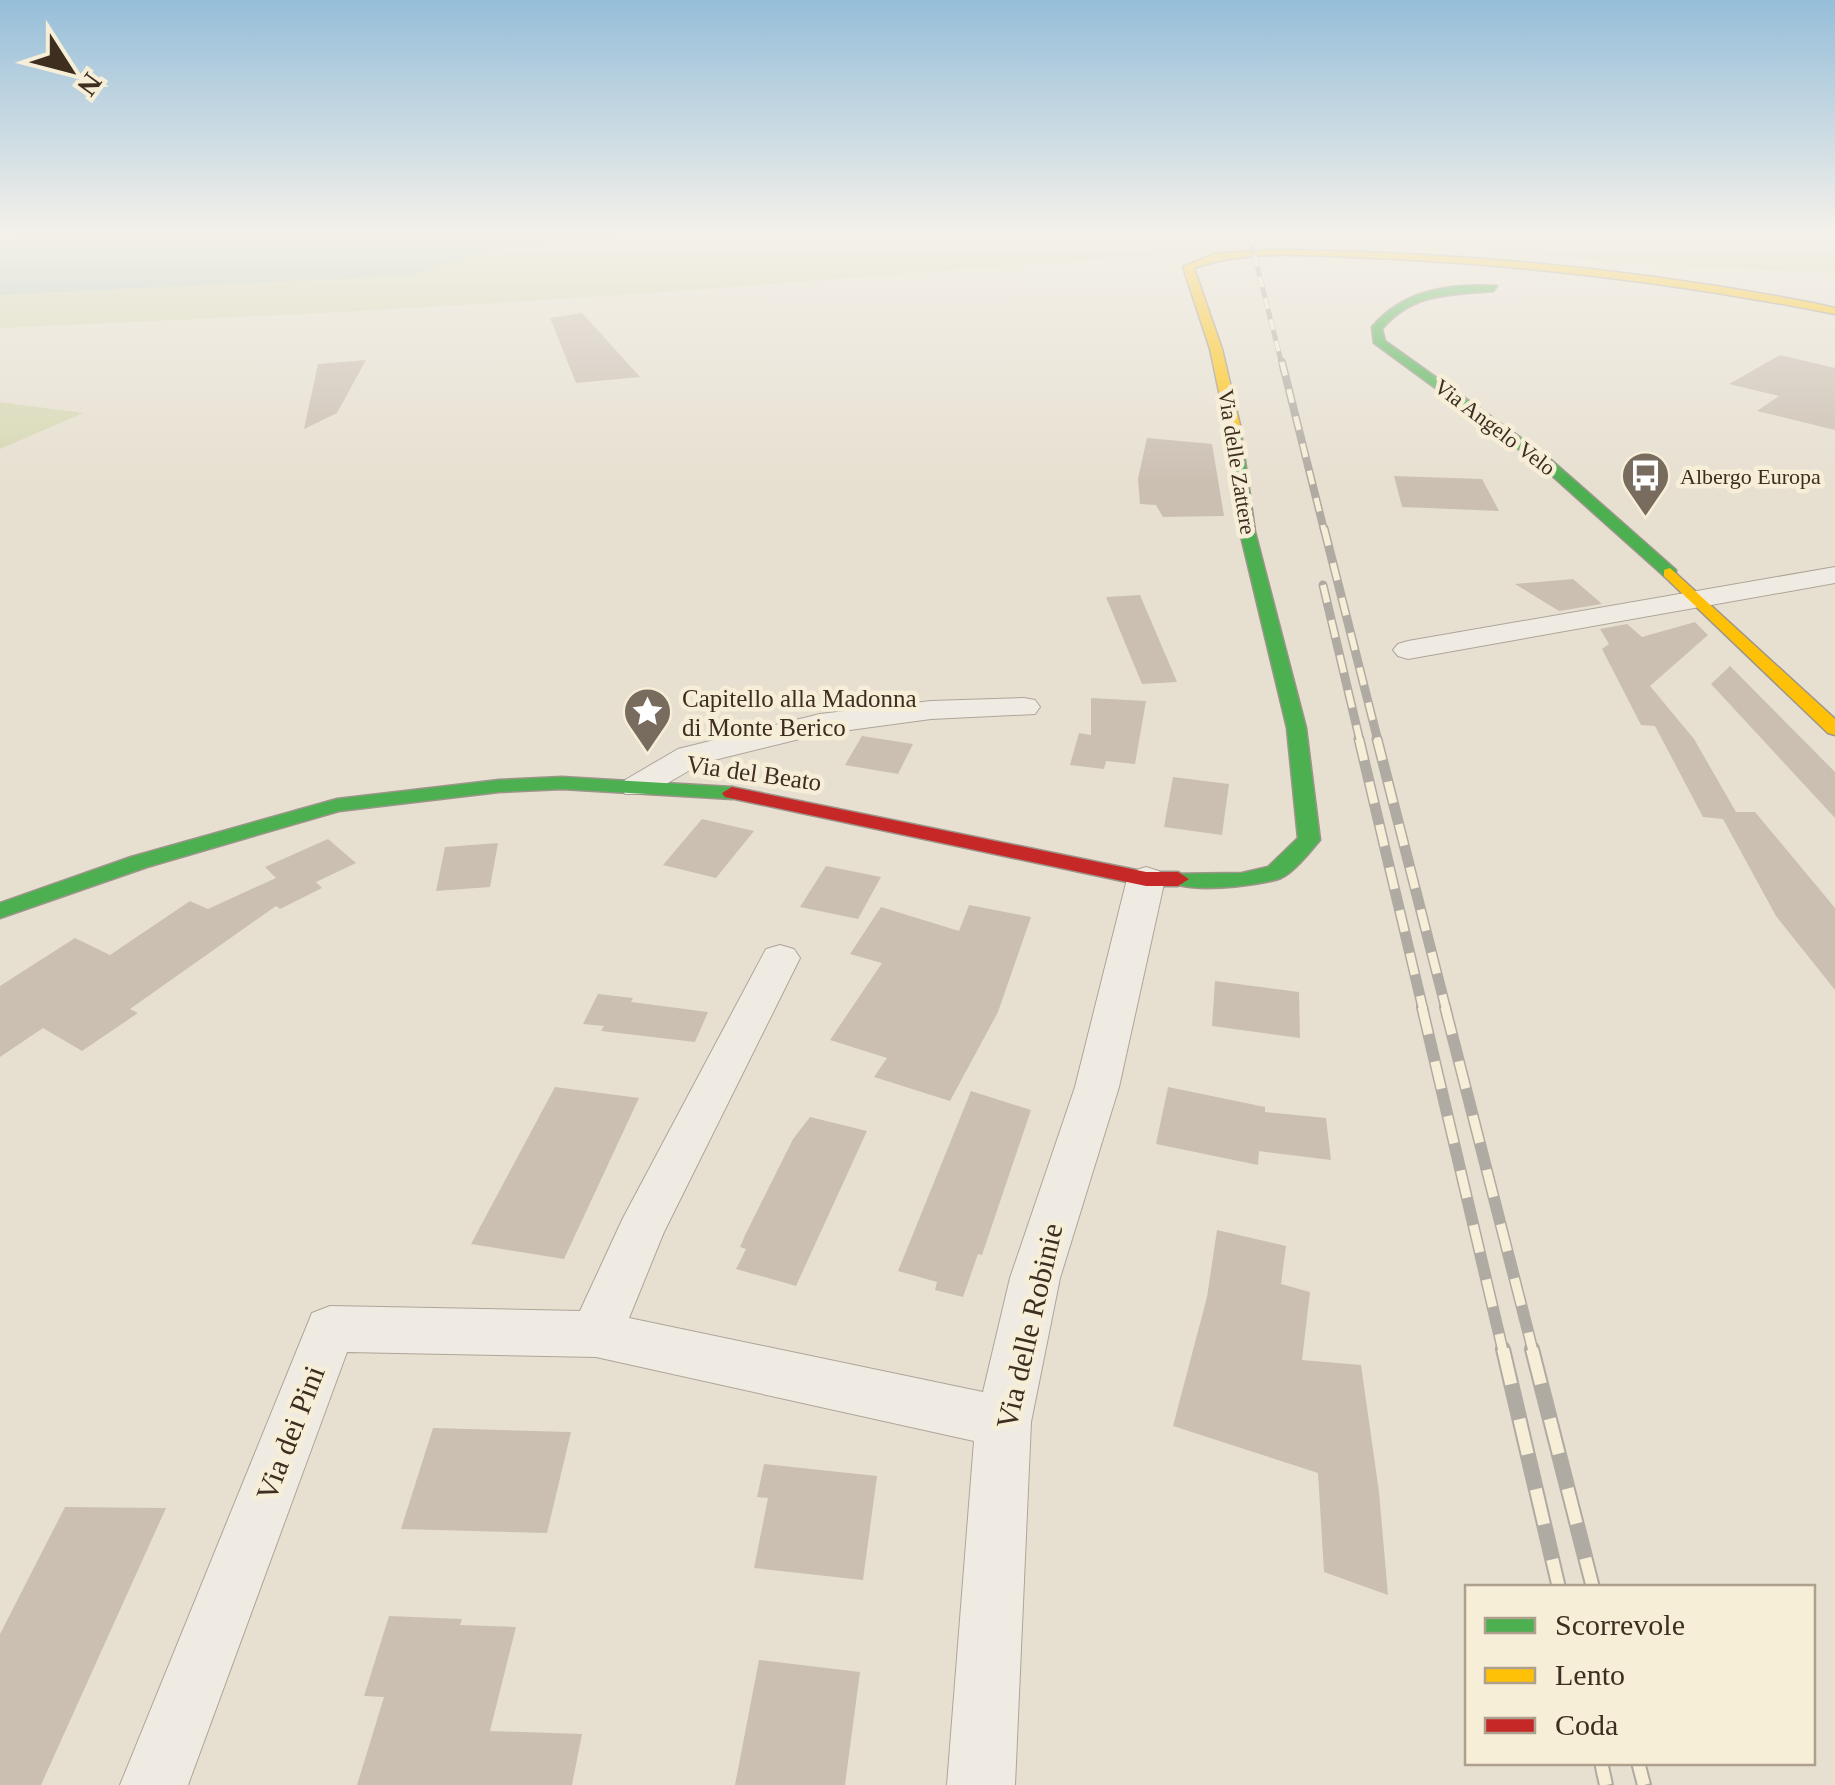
<svg xmlns="http://www.w3.org/2000/svg" width="1835" height="1785" font-family="'Times New Roman',serif">
<rect width="100%" height="100%" fill="#e7e0d1"/>
<g fill="#d6d7b3">
<path d="M0,234H1222L1224,252C1032,261 842,280 650,293C434,308 217,319 0,328Z"/>
<polygon points="1296,234 1835,234 1835,273 1638,264 1482,251 1511,241 1471,242 1460,248 1442,250 1318,247 1307,245"/>
<polygon points="0,402 83,413 0,449"/>
</g>
<polygon fill="#bcccc2" points="42,234 654,234 489,250 411,275 0,295 0,239"/>
<g fill="#cbbfb2">
<polygon points="582,313 640,377 576,383 550,318"/>
<polygon points="1780,355 1835,368 1835,430 1757,411 1779,396 1729,384"/>
<polygon points="366,360 337,413 304,429 318,364"/>
<polygon points="1147,438 1212,444 1224,516 1163,517 1156,505 1140,504 1138,479"/>
<polygon points="1394,476 1482,479 1499,511 1402,507"/>
<polygon points="1573,579 1602,604 1559,611 1515,584"/>
<polygon points="1140,595 1177,682 1142,684 1106,597"/>
<polygon points="1695,622 1708,635 1650,686 1694,739 1736,812 1755,812 1835,908 1835,990 1776,916 1723,819 1703,817 1655,726 1641,725 1602,649 1609,644 1600,629 1627,624 1642,637"/>
<polygon points="1730,666 1835,772 1835,818 1711,684"/>
<polygon points="1091,698 1146,701 1135,764 1106,761 1104,769 1070,765 1079,733 1091,735"/>
<polygon points="862,736 913,744 898,774 845,765"/>
<polygon points="1173,777 1229,784 1222,835 1164,827"/>
<polygon points="702,819 754,831 716,878 663,865"/>
<polygon points="328,839 356,863 316,882 322,888 280,909 276,906 130,1009 138,1013 82,1051 43,1028 0,1057 0,986 75,938 110,955 190,901 208,909 276,878 265,867"/>
<polygon points="498,843 490,887 436,891 445,847"/>
<polygon points="826,866 881,877 858,919 800,907"/>
<polygon points="969,905 1031,917 998,1012 950,1101 874,1077 887,1058 830,1040 882,963 850,954 881,907 959,931"/>
<polygon points="1215,981 1299,992 1300,1038 1212,1026"/>
<polygon points="598,994 633,998 631,1002 708,1012 695,1042 601,1031 604,1026 583,1024"/>
<polygon points="555,1087 639,1098 564,1259 471,1244"/>
<polygon points="1168,1087 1265,1107 1265,1112 1326,1118 1331,1160 1259,1151 1258,1165 1156,1144"/>
<polygon points="971,1091 1031,1110 982,1255 978,1254 963,1297 935,1290 937,1282 898,1271"/>
<polygon points="810,1117 867,1131 796,1286 736,1269 746,1249 740,1247 746,1233 793,1139"/>
<polygon points="1217,1230 1286,1246 1281,1284 1310,1292 1302,1360 1361,1365 1379,1492 1388,1595 1324,1572 1318,1473 1173,1426 1207,1297"/>
<polygon points="433,1428 571,1432 547,1533 401,1529"/>
<polygon points="764,1464 877,1476 863,1580 754,1568 768,1498 757,1497"/>
<polygon points="65,1507 166,1508 41,1785 0,1785 0,1634"/>
<polygon points="389,1616 462,1619 460,1625 516,1627 490,1731 582,1734 572,1785 357,1785 384,1697 364,1696"/>
<polygon points="759,1660 860,1672 845,1785 735,1785"/>
</g>
<g fill="none" stroke-linecap="round" stroke-linejoin="round">
<defs>
<g id="street">
<polygon points="1835,567 1835,583 1408,659 1398,656 1393,650 1398,644 1408,641"/>
<polygon points="1024,698 1035,700 1040,707 1035,714 931,719 820,734 702,763 649,794 625,794 620,787 625,780 678,749 820,714 931,701"/>
<polygon points="1146,867 1159,871 1165,879 1119,1087 1060,1278 1031,1422 1015,1785 947,1785 974,1441 596,1357 347,1352 188,1785 120,1785 312,1313 330,1306 580,1311 623,1218 766,949 780,945 794,949 800,958 664,1232 629,1318 983,1392 1010,1278 1075,1087 1127,879 1133,871"/>
</g>
<g id="fast">
<path d="M1497,286L1493,291C1449,295 1412,293 1382,329L1385,341L1549,458L1676,570V576H1664L1539,464L1374,343L1372,327C1403,290 1450,283 1497,286Z"/>
<path d="M1233,421L1240,425L1255,532L1306,728L1320,840C1310,852 1294,872 1281,878C1259,886 1182,895 1167,879L1170,874L1242,873L1268,867L1298,838L1287,728L1240,532L1226,425Z"/>
<polygon points="562,777 732,787 742,793 732,799 562,789 499,792 339,811 147,867 0,918 0,903 131,857 337,799 499,780"/>
</g>
<g id="slow">
<path d="M1264,250C1448,251 1632,268 1813,303L1835,308V314C1683,284 1530,265 1375,258C1316,256 1249,248 1194,268L1222,349L1240,425L1233,429L1226,425L1210,349L1183,267L1214,254Z"/>
<polygon points="1670,568 1835,719 1835,735 1828,733 1664,576 1664,570"/>
</g>
<polygon id="jam" points="732,787 1146,872 1178,872 1189,879 1178,886 1146,886 725,797 722,793"/>
</defs>
<use href="#street" stroke="#ada599" stroke-width="2"/>
<use href="#fast" stroke="#9c958a" stroke-width="3"/>
<use href="#slow" stroke="#9c958a" stroke-width="3"/>
<use href="#jam" stroke="#9c958a" stroke-width="3"/>
<use href="#street" fill="#efebe3" fill-rule="evenodd"/>
<use href="#fast" fill="#4caf50" fill-rule="evenodd"/>
<use href="#slow" fill="#ffc107" fill-rule="evenodd"/>
<use href="#jam" fill="#c62828" fill-rule="evenodd"/>
<defs>
<polyline id="rail-far5" points="1249,234 1282,365"/>
<polyline id="rail-far4" points="1282,362 1324,530"/>
<g id="rail-far3">
<polyline points="1324,528 1378,741"/>
<polyline points="1323,585 1360,741"/>
</g>
<g id="rail-far2">
<polyline points="1359,739 1423,1009"/>
<polyline points="1377,739 1446,1009"/>
</g>
<g id="rail-far1">
<polyline points="1422,1007 1503,1351"/>
<polyline points="1445,1007 1533,1351"/>
</g>
<g id="rail">
<polyline points="1503,1349 1559,1588"/>
<polyline points="1532,1349 1593,1588"/>
<polyline points="1601,1762 1606,1785"/>
<polyline points="1638,1762 1644,1785"/>
</g>
</defs>
<use href="#rail-far5" stroke="#afaaa2" stroke-width="5"/>
<use href="#rail-far4" stroke="#afaaa2" stroke-width="8"/>
<use href="#rail-far3" stroke="#afaaa2" stroke-width="9"/>
<use href="#rail-far2" stroke="#afaaa2" stroke-width="11"/>
<use href="#rail-far1" stroke="#afaaa2" stroke-width="12"/>
<use href="#rail" stroke="#afaaa2" stroke-width="16"/>
<use href="#rail-far5" stroke="#f7eed8" stroke-width="4" stroke-dasharray="11" stroke-linecap="butt"/>
<use href="#rail-far4" stroke="#f7eed8" stroke-width="5" stroke-dasharray="14" stroke-linecap="butt"/>
<use href="#rail-far3" stroke="#f7eed8" stroke-width="6" stroke-dasharray="18" stroke-linecap="butt"/>
<use href="#rail-far2" stroke="#f7eed8" stroke-width="8" stroke-dasharray="22" stroke-linecap="butt"/>
<use href="#rail-far1" stroke="#f7eed8" stroke-width="9" stroke-dasharray="28" stroke-linecap="butt"/>
<use href="#rail" stroke="#f7eed8" stroke-width="12" stroke-dasharray="36" stroke-linecap="butt"/>
</g>
<linearGradient id="sky" x2="0" y2="1"><stop stop-color="#96bed9"/><stop offset="0.48" stop-color="#f4f1ea"/><stop offset="1" stop-color="#f4f1ea" stop-opacity="0"/></linearGradient>
<rect width="1835" height="484" fill="url(#sky)"/>
<defs>
<symbol id="bus-pin" viewBox="-11 -11 22 30"><path d="M0 17L-7.5 6A9.5 9.5 0 1 1 7.5 6Z" fill="#786c5e" stroke="#f7eed8"/><path d="M-5-6H5V4H4V6H2V4H-2V6H-4V4H-5ZM-3.5-4V0h7V-4ZM-3.5 1.2v1.5H-2V1.2ZM2 1.2v1.5H3.5V1.2Z" fill="#fff"/></symbol>
<symbol id="sight-pin" viewBox="-11 -11 22 30"><path d="M0 17L-7.5 6A9.5 9.5 0 1 1 7.5 6Z" fill="#786c5e" stroke="#f7eed8"/><path d="M0-6L1.8-2.2L6-1.7L2.9 1.2L3.7 5.4L0 3.3L-3.7 5.4L-2.9 1.2L-6-1.7L-1.8-2.2Z" fill="#fff"/></symbol>
</defs>
<g fill-rule="evenodd">
<use href="#bus-pin" x="1618" y="448" width="55" height="75"/>
<use href="#sight-pin" x="620" y="684" width="55" height="75"/>
</g>
<g text-anchor="middle" dominant-baseline="central" stroke-width="9" stroke-linejoin="round" paint-order="stroke">
<g font-size="22" fill="#3d2e20" stroke="#f7eed8">
<text transform="translate(1495 427) rotate(37)">Via Angelo Velo</text>
<text transform="translate(1237 462) rotate(81)">Via delle Zattere</text>
</g>
<g font-size="22" fill="#3d2e20" stroke="#f7eed8" text-anchor="start">
<text x="1680" y="476">Albergo Europa</text>
</g>
<g font-size="25" fill="#3d2e20" stroke="#f7eed8" text-anchor="start">
<text x="682" y="698">Capitello alla Madonna<tspan x="682" dy="29">di Monte Berico</tspan></text>
</g>
<g font-size="25" fill="#3d2e20" stroke="#f7eed8">
<text transform="translate(754 773) rotate(8)">Via del Beato</text>
</g>
<g font-size="30" fill="#3d2e20" stroke="#f7eed8">
<text transform="translate(1029 1326) rotate(-77)">Via delle Robinie</text>
<text transform="translate(290 1433) rotate(-69)">Via dei Pini</text>
</g>
</g>
<rect x="1465" y="1585" width="350" height="180" fill="#f7eed8" stroke="#ada18e" stroke-width="2.5"/>
<rect x="1485" y="1618" width="50" height="15" fill="#4caf50" stroke="#ada18e" stroke-width="2.5"/>
<text x="1555" y="1635" font-size="30" fill="#3d2e20">Scorrevole</text>
<rect x="1485" y="1668" width="50" height="15" fill="#ffc107" stroke="#ada18e" stroke-width="2.5"/>
<text x="1555" y="1685" font-size="30" fill="#3d2e20">Lento</text>
<rect x="1485" y="1718" width="50" height="15" fill="#c62828" stroke="#ada18e" stroke-width="2.5"/>
<text x="1555" y="1735" font-size="30" fill="#3d2e20">Coda</text>
<g transform="translate(70 70) rotate(126)" stroke="#f7eed8" stroke-width="8" paint-order="stroke">
<path d="M0-8L18 38L0 25L-18 38Z" fill="#3d2e20"/>
<text y="-15" font-size="28" font-weight="bold" text-anchor="middle" fill="#3d2e20">N</text>
</g>
</svg>
